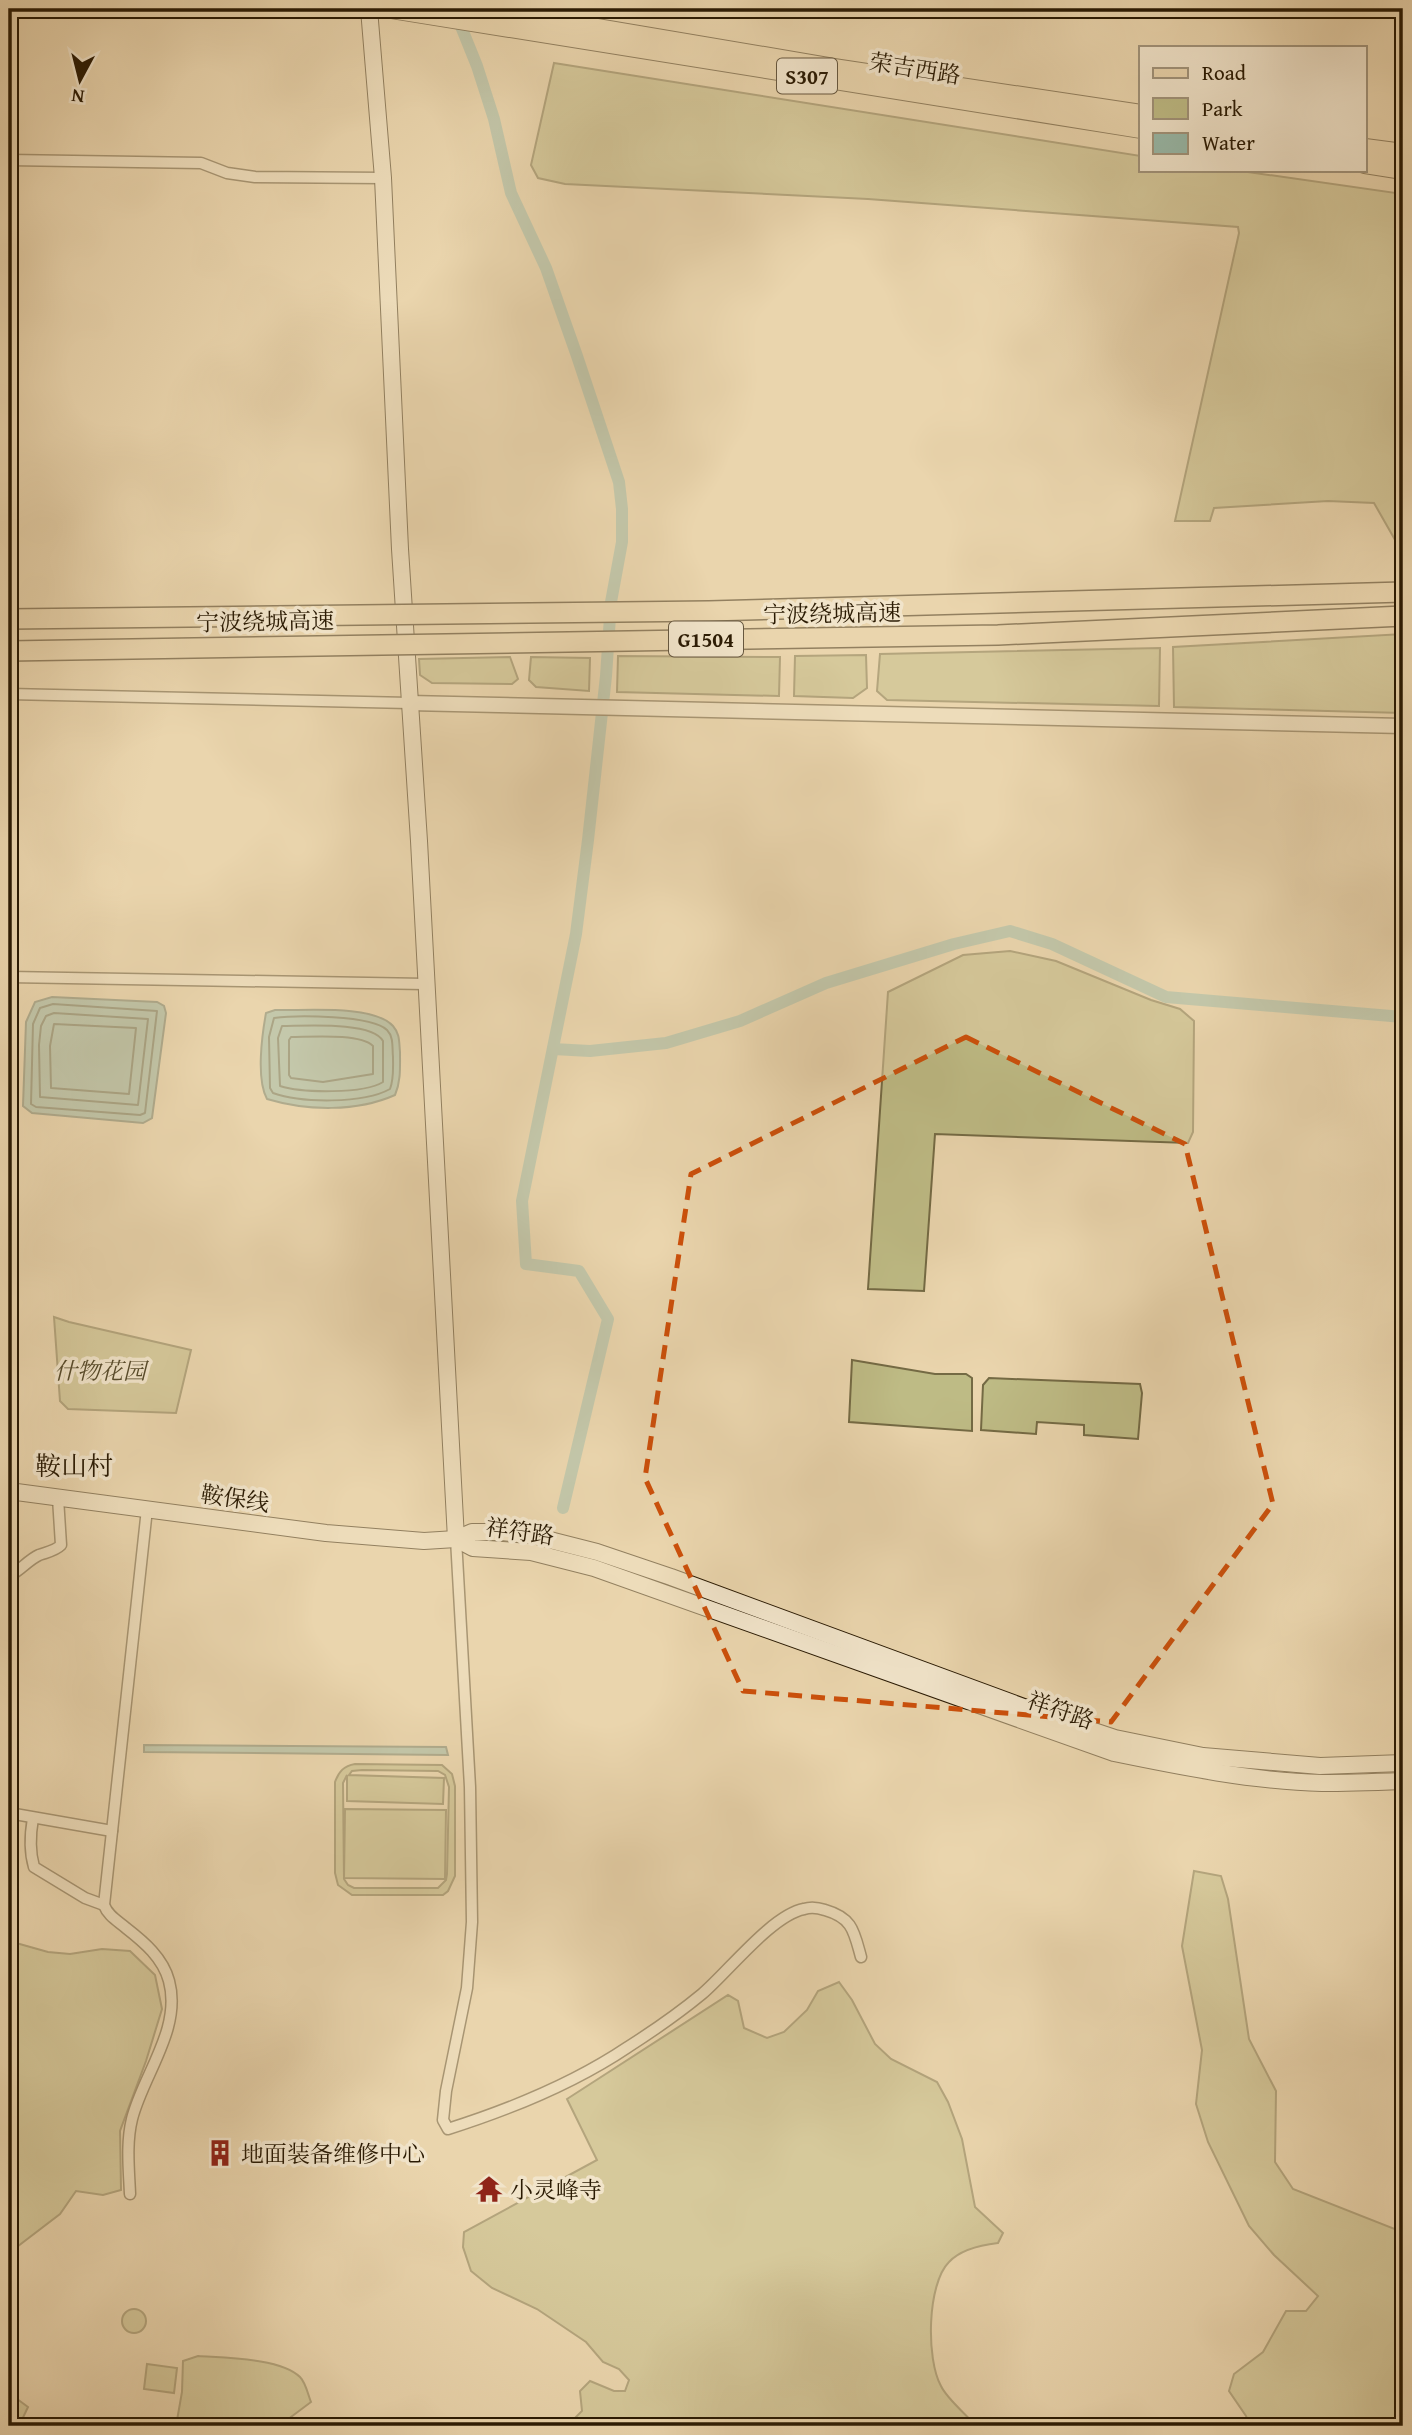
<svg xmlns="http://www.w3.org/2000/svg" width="1412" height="2435" font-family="'Gentium Book Plus','Noto Serif SC',serif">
<rect width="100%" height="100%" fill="#ead5ad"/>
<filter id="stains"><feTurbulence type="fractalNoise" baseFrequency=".00286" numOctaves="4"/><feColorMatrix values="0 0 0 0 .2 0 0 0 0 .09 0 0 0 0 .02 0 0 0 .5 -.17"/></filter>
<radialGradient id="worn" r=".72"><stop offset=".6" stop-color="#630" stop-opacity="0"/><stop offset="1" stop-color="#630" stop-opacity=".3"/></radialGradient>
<g fill="#bebb85" stroke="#746a44" stroke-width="2" fill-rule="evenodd">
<polygon points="554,63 1141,156 1141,170 1234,170 1403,194 1403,546 1398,545 1374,503 1328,501 1214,508 1210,521 1175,521 1239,233 1238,227 868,199 565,184 538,178 531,165"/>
<polygon points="1403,634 1403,713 1174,707 1173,647"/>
<polygon points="1160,648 1159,706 887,700 877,691 880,654"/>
<polygon points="866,655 867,688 853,698 794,696 795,656"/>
<polygon points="618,656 780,657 779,696 617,692"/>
<polygon points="510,657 518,679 512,684 432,683 420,675 419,659"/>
<polygon points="531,657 590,658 589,691 536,687 529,680"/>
<polygon points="1010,951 1056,961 1151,1000 1180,1009 1194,1021 1193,1132 1188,1143 935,1134 924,1291 868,1289 888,992 963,955"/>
<polygon points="54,1317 69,1322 191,1350 176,1413 68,1409 60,1401"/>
<polygon points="852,1360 935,1374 966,1374 972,1378 972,1431 849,1422"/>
<polygon points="989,1378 1140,1384 1142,1393 1138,1439 1084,1435 1084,1425 1037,1422 1036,1434 981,1430 983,1385"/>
<path d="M355,1764L442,1765L452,1774L455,1786V1876L448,1891L443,1895H352L338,1885L335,1873V1782C339,1771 344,1766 355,1764ZM362,1770L438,1771L445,1775L449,1787L447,1874L446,1880L438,1888H354L348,1885L344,1879L343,1783L347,1775V1801L443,1804L444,1778L349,1775L352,1771Z"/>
<polygon points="345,1809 446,1810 445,1879 344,1878"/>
<polygon points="1194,1871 1221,1876 1228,1899 1249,2039 1276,2091 1275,2162 1293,2189 1397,2230 1403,2228 1403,2426 1250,2426 1246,2416 1229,2391 1234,2374 1263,2352 1286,2311 1306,2311 1318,2296 1274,2255 1249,2226 1208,2142 1196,2104 1202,2050 1182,1946"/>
<polygon points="9,1941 48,1952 70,1954 102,1949 130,1951 155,1975 162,2009 146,2061 120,2131 121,2190 103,2195 76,2191 60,2214 9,2253"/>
<path d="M839,1982L852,2000L875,2044L891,2059L937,2082L948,2102L962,2139L975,2207L1003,2233L998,2243C981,2245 961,2249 949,2262C927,2284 926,2359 941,2386C947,2399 966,2414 976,2426H567L582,2411L580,2391L590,2381L614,2391H625L629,2380L619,2369L603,2362L586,2342L537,2309L492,2288L471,2271L463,2247L464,2232L597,2160L567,2099L728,1995L738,2001L744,2028L767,2038L784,2032L807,2010L818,1991Z"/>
<circle cx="134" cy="2321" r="12"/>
<path d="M198,2356C225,2358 281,2358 300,2377C306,2383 308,2395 311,2402L283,2423L285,2426H176L182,2392L183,2361Z"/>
<polygon points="147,2364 177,2368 174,2393 144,2389"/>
<polygon points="9,2393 28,2407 19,2426 9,2426"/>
</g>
<g fill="#98b9a9" stroke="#6c7967" stroke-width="2">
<polygon points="52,997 157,1002 164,1006 166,1013 152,1118 143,1123 32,1113 23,1106 26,1022 35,1002"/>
<path d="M275,1010C303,1011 373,1004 393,1026C400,1034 399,1042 400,1052C400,1067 401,1081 395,1095C357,1112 307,1111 267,1099C256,1079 262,1035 266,1013Z"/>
<polygon points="144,1745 446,1747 448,1755 144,1752"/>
</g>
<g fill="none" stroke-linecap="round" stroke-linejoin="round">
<g stroke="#616a56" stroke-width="2">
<polygon points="53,1004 157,1011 145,1113 140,1115 36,1107 31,1104 33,1024 40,1008"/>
<polygon points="54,1013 148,1019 138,1105 40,1097 39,1045 41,1026 46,1016"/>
<path d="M274,1018C296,1015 372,1015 387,1030C394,1037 392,1048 393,1057C393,1067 394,1079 390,1089C363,1104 301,1103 273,1093L270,1088L269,1037Z"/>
<polygon points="54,1024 136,1028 129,1094 51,1088 50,1046"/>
<path d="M282,1026C304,1026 372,1021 383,1041V1082C364,1094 302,1093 280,1086L278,1038Z"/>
<path d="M291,1037C310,1037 360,1033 373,1046V1074L323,1082L291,1078L289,1075V1040Z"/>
</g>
<g stroke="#98b9a9" stroke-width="12">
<polyline points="454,9 477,66 494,119 511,193 546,268 577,356 619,482 622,509 622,542 611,602 606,676 588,840 576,934 522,1201 526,1264 579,1271 608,1319 563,1508"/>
<polyline points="553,1049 590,1051 666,1043 740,1021 826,983 954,944 1010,931 1052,944 1166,997 1403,1017"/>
</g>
<defs>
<g id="minor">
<polyline points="9,160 201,163 227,173 255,177 383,178"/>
<polyline points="9,694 409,703"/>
<polyline points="9,977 425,984"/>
<path d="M456,1539L470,1787L472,1922L467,1988L446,2091L443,2120L448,2129C511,2109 573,2084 628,2047C653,2031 679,2013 702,1994C728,1972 772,1915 804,1909C810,1907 819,1908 825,1910C853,1918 854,1932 861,1957"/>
<path d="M9,1576C20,1571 28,1560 39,1555C47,1552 55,1551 61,1545L58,1498"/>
<polyline points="9,1813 112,1831"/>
<path d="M33,1818C30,1835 29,1850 34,1867L85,1898L104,1905"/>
<path d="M130,2194C129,2170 126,2143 132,2119C143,2075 182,2029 169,1981C163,1958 144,1942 126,1928C118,1921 108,1916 104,1905L147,1509"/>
</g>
<polyline id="tertiary" points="409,703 1403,726"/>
<g id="secondary">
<polyline points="369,9 383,178 400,549 419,841 456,1539"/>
<polyline points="9,1491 326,1533 424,1541 456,1539 472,1532 502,1532 534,1536 597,1552 671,1577 1040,1713 1115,1738 1203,1756 1320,1766 1403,1763"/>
<path d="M456,1539L473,1548L531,1552L594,1568L1114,1753C1182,1767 1252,1781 1322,1783C1349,1783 1376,1782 1403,1781"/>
</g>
<g id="primary">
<polyline points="391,9 1141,129"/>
<polyline points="485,9 835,68 1141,114"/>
<polyline points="1365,148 1403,153"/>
<polyline points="1365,164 1403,170"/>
</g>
</defs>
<use href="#minor" stroke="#5a492e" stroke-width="13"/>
<use href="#tertiary" stroke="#5a492e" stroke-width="17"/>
<use href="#secondary" stroke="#2a1a03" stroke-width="18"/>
<use href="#primary" stroke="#2a1a03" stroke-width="20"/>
<use href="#minor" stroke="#f1e4ca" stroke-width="10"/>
<use href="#tertiary" stroke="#f1e4ca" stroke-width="14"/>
<use href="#secondary" stroke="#f1e4ca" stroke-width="16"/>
<use href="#primary" stroke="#ead5ad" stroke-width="18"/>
<defs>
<g id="motorway-bridge">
<polyline points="9,619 709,611 1403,592"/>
<polyline points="9,651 998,635 1403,616"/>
</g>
</defs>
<use href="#motorway-bridge" stroke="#2a1a03" stroke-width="22" stroke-linecap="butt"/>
<use href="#motorway-bridge" stroke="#ead5ad" stroke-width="19"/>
</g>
<path d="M0 0H1412V2435H0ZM966,1037L1185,1144L1273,1504L1111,1722L743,1691L645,1478L691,1174Z" fill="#ead5ad" fill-opacity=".55" fill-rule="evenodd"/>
<path fill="none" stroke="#cc500b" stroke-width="5" stroke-dasharray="14 9" stroke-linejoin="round" d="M966,1037L1185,1144L1273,1504L1111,1722L743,1691L645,1478L691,1174Z"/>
<defs>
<symbol id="building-bare" viewBox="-9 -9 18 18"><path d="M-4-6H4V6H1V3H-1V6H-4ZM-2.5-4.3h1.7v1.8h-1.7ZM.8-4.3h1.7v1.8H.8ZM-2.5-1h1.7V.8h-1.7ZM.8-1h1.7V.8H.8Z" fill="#8f2418" stroke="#f1e4ca" stroke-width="2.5" paint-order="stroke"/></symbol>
<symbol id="temple-bare" viewBox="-9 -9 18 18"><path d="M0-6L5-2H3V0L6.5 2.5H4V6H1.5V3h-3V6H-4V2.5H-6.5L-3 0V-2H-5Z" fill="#8f2418" stroke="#f1e4ca" stroke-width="2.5" paint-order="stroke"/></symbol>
</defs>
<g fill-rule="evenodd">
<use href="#building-bare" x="201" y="2134" width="38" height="38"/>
<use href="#temple-bare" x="470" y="2170" width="38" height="38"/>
</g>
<g text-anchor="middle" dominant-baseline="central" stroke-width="7" stroke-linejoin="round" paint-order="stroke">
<g fill="#f1e4ca" stroke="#66573f" stroke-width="2">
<rect x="777" y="58.5" width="60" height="35" rx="5"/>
<rect x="669" y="621.5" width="74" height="35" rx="5"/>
</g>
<g font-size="21" font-weight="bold" fill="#2a1a03">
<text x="807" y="76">S307</text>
<text x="706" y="639">G1504</text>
</g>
<g font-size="23" fill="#2a1a03" stroke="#f1e4ca">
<text transform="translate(915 68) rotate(9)">荣吉西路</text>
<text transform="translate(832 613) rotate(-1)">宁波绕城高速</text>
<text transform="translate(265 621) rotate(-1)">宁波绕城高速</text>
<text transform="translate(235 1498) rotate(8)">鞍保线</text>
<text transform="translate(520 1531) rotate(8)">祥符路</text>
<text transform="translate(1061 1710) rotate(19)">祥符路</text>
</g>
<g font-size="23" font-style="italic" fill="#564a2a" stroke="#f1e4ca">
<text x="100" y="1370">什物花园</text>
</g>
<g font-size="23" fill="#2a1a03" stroke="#f1e4ca" text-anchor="start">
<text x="241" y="2153">地面装备维修中心</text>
<text x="510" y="2189">小灵峰寺</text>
</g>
<g font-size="26" fill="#2a1a03" stroke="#f1e4ca">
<text x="74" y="1465">鞍山村</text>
</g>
</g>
<rect width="1412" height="2435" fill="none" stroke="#ead5ad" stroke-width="35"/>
<rect x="10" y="10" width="1391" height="2414" fill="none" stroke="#2a1a03" stroke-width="3.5"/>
<rect x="18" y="18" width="1377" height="2400" fill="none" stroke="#2a1a03" stroke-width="2"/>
<rect x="1139" y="46" width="228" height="126" fill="#f1e4ca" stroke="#a1937a" stroke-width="2"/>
<rect x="1153" y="68" width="35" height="10" fill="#ead5ad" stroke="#a1937a" stroke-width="2"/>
<text x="1202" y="80" font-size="21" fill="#2a1a03">Road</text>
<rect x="1153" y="98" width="35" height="21" fill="#bebb85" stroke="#a1937a" stroke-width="2"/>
<text x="1202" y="116" font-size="21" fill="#2a1a03">Park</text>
<rect x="1153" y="133" width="35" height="21" fill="#98b9a9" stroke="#a1937a" stroke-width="2"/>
<text x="1202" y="150" font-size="21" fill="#2a1a03">Water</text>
<g transform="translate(80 80) rotate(187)" stroke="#f1e4ca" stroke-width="5" paint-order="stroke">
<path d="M0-5L12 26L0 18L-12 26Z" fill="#2a1a03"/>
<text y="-10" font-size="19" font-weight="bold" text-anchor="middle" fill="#2a1a03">N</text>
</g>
<rect width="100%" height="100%" filter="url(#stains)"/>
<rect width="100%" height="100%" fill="url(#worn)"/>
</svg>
